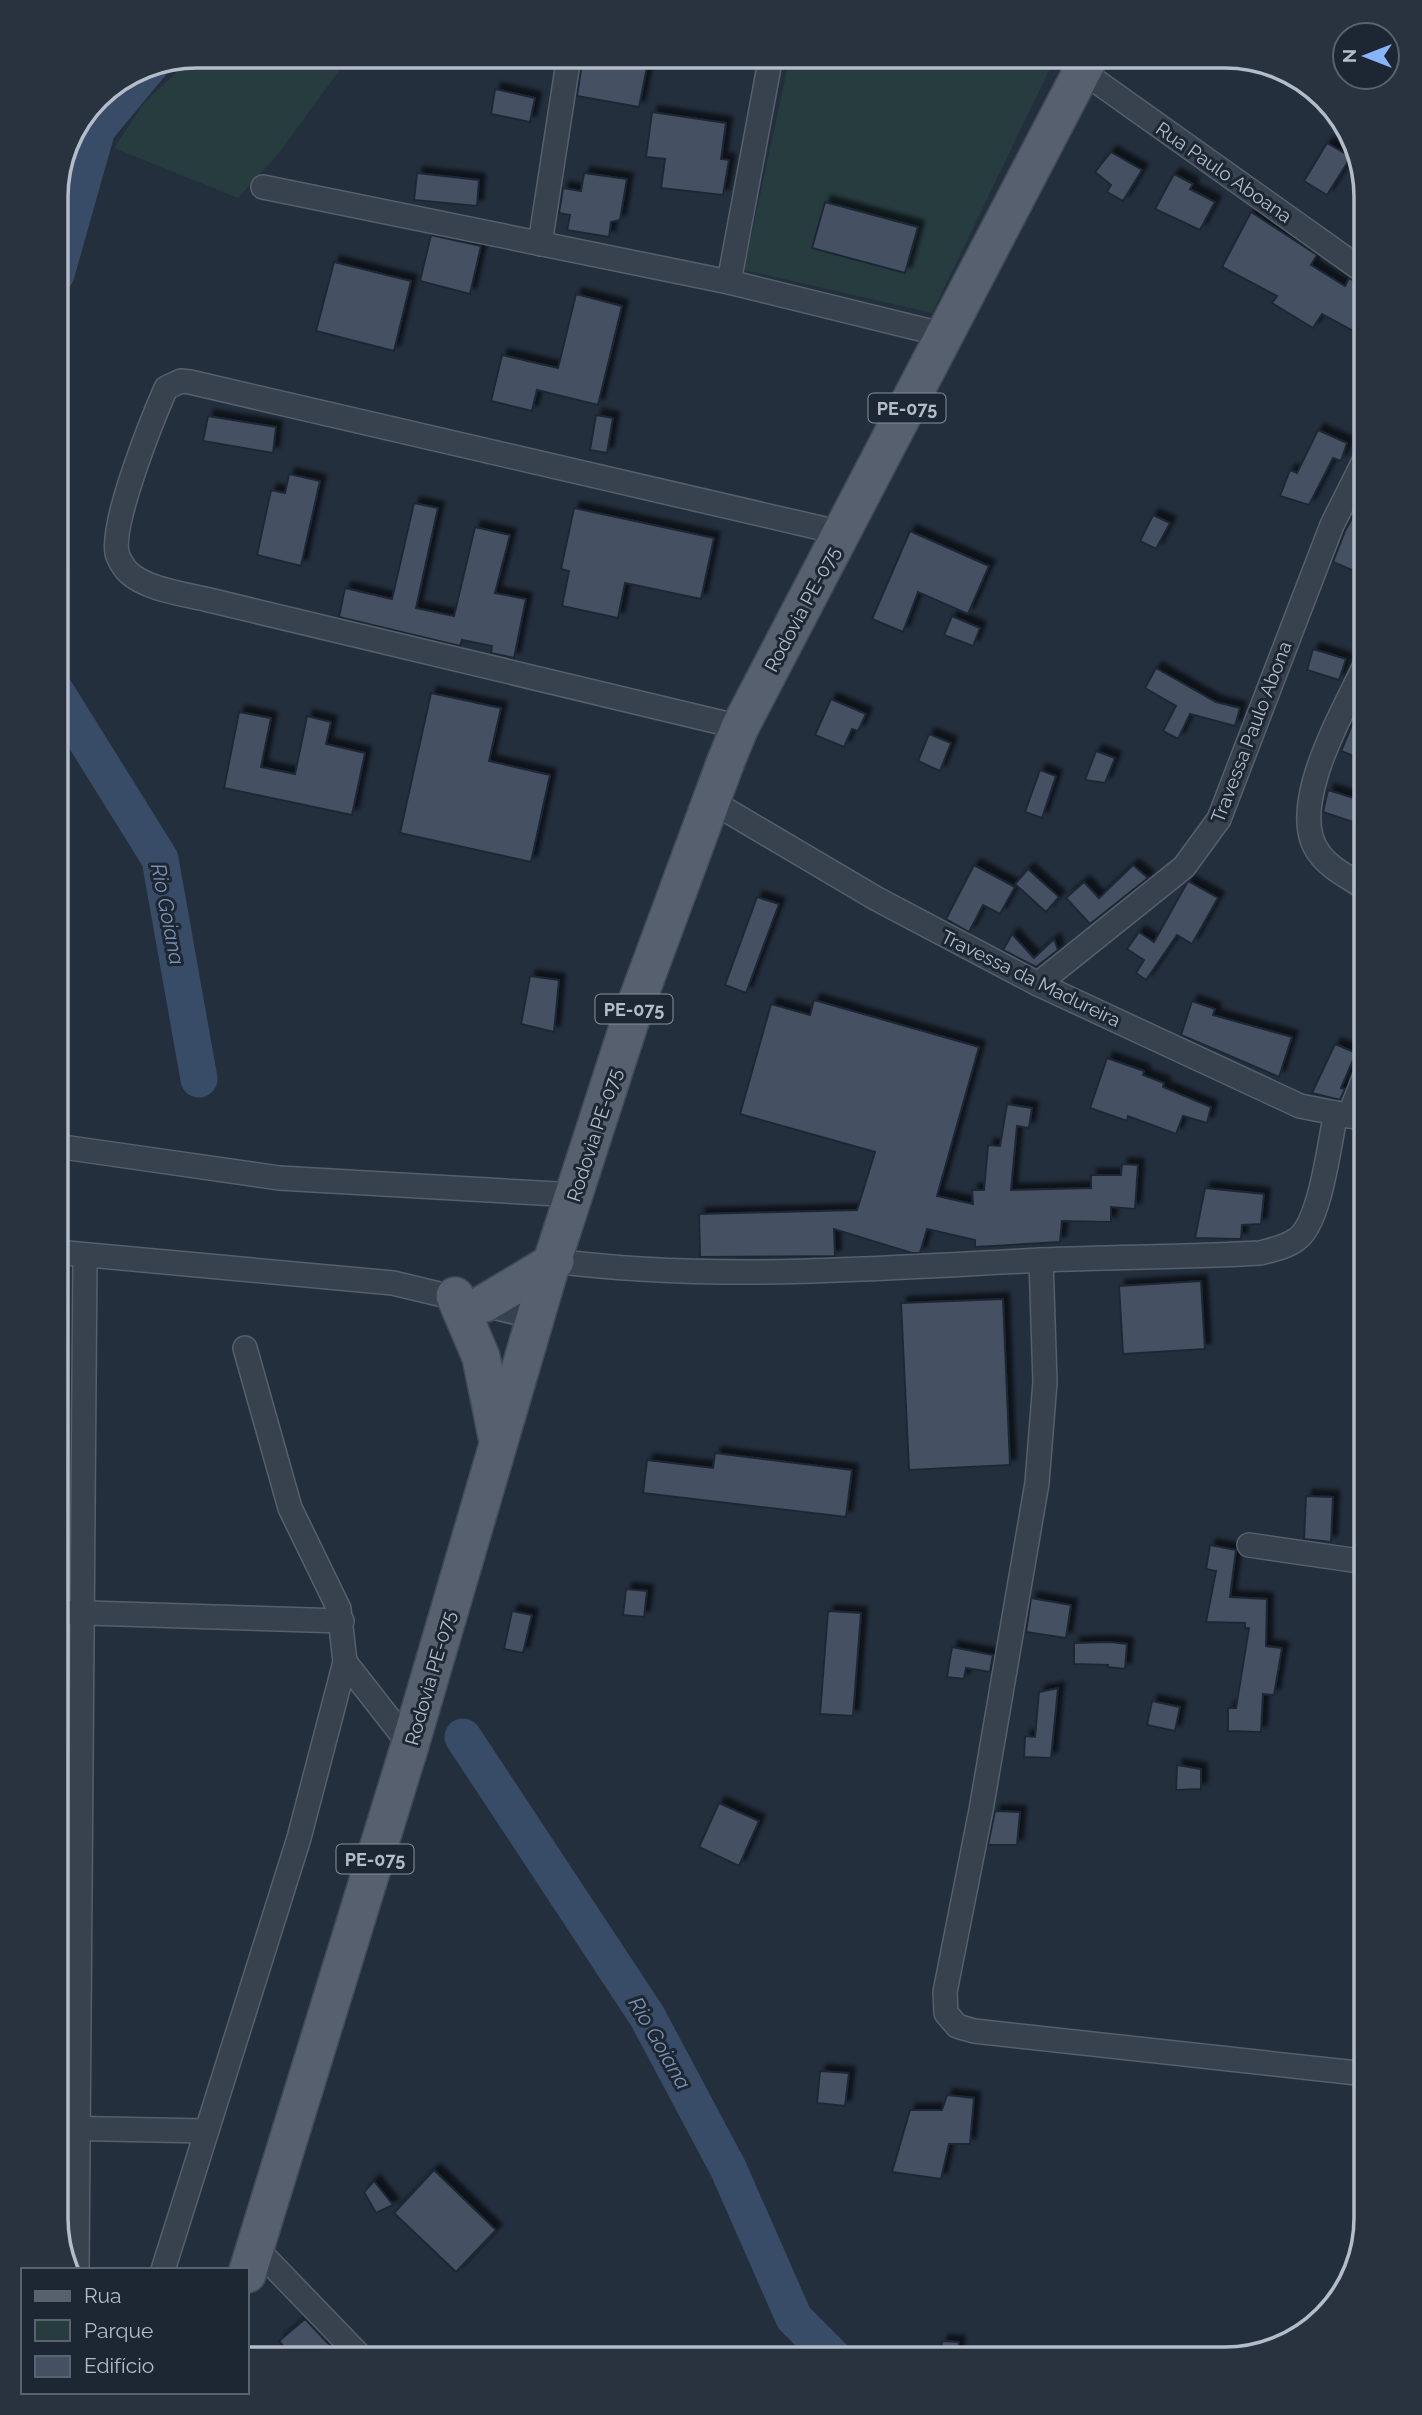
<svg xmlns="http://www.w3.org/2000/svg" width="1422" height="2415" font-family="Raleway,sans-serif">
<defs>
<filter id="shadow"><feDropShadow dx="6" dy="-6" stdDeviation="2" flood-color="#0009"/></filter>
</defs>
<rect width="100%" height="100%" fill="#242f3e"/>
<g fill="#263c3f">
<polygon points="350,56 278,154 238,198 114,148 144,103 193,57"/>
<polygon points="790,56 1056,56 932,313 744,270"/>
</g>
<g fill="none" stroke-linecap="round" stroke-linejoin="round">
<g stroke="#394c67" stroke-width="37">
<polyline points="56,274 97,129 150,65"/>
<polyline points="56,692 160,859 199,1079"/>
<polyline points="463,1737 647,2016 728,2168 794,2318 835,2359"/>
</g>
</g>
<g fill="#455162" stroke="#1f2835" stroke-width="2" filter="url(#shadow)">
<polygon points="583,56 620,56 648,62 639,107 577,96"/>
<polygon points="495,89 535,98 530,122 491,114"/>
<polygon points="652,112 726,123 721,159 729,160 723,195 661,188 665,159 646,157"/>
<polygon points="1327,143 1351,157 1327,195 1304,181"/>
<polygon points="1111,152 1142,170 1123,201 1107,192 1111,185 1095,172"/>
<polygon points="417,173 479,180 477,206 414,200"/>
<polygon points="584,173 627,179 620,220 611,222 609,237 567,230 570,215 559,213 563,188 581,191"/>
<polygon points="1174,174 1193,184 1190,189 1215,202 1200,230 1155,209"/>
<polygon points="825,202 918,227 905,273 812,248"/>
<polygon points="1251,212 1317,255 1311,265 1345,286 1349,278 1366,287 1366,338 1322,314 1313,328 1272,303 1277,296 1222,267"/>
<polygon points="431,235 481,246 470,294 420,281"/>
<polygon points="334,262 411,281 394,351 316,331"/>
<polygon points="576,294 622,306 598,405 537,390 532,411 491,401 502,355 558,368"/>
<polygon points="596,415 613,418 607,453 590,450"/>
<polygon points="208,416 276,427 273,453 203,441"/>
<polygon points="1318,430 1347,443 1341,461 1333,458 1309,505 1280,496 1290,470 1297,473"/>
<polygon points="289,474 320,481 301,566 257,555 271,490 285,493"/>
<polygon points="1366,493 1366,576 1333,562 1345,531"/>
<polygon points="414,503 438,508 416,608 454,616 475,527 510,535 495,593 526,599 514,658 491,653 492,646 462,640 460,646 339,617 345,588 392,599"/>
<polygon points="574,508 714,538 701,599 625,583 618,618 562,606 569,571 561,569"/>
<polygon points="1153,515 1170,523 1156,549 1140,541"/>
<polygon points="910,531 989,566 968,614 918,592 903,632 872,619"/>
<polygon points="952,616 980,628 973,646 944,635"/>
<polygon points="1313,649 1346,659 1339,680 1307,670"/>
<polygon points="1156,668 1216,702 1240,708 1235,726 1190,714 1178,739 1163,731 1176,706 1145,688"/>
<polygon points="431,693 501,708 489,761 550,775 531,862 400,833"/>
<polygon points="831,699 866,714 858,731 852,729 844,747 815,735"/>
<polygon points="239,712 271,718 261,767 295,774 307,716 331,722 326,744 365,753 352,815 224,788"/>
<polygon points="1354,720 1366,724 1366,761 1341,751"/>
<polygon points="929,734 951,743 940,771 918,761"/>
<polygon points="1096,751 1115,758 1105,783 1085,780"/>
<polygon points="1040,770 1056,776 1042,818 1025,812"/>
<polygon points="1328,790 1360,800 1353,822 1323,812"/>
<polygon points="974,865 1015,887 1000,914 983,905 969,932 946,919"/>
<polygon points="1133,865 1148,878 1090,924 1066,898 1084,882 1099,898"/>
<polygon points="1028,869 1059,897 1046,912 1015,884"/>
<polygon points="1188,881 1218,898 1192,944 1177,935 1146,980 1136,973 1144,960 1127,949 1139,932 1154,942"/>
<polygon points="757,897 779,904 746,993 725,985"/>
<polygon points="1012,934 1034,958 1054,939 1058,950 1036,967 1003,950"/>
<polygon points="530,976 559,980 554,1032 521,1024"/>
<polygon points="814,1000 979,1047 937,1196 973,1204 972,1190 984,1190 988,1145 1000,1146 1007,1104 1032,1108 1029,1128 1017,1126 1011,1190 1091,1188 1091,1175 1121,1175 1122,1164 1138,1165 1135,1209 1111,1207 1111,1222 1062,1221 1060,1242 975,1247 975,1240 927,1229 920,1253 912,1253 834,1229 835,1256 700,1257 699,1214 857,1210 875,1152 740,1114 771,1004 810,1015"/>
<polygon points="1192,1001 1215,1009 1213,1015 1292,1037 1279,1077 1181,1035"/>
<polygon points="1335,1044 1356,1053 1341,1088 1345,1089 1340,1100 1312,1093"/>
<polygon points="1107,1058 1144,1071 1143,1075 1164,1083 1163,1087 1211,1107 1207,1123 1183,1116 1176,1134 1128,1116 1127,1121 1090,1108"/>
<polygon points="1205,1188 1264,1194 1261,1224 1242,1225 1241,1239 1195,1238"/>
<polygon points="1201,1281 1205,1349 1123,1354 1119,1286"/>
<polygon points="1003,1299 1010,1465 909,1470 901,1303"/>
<polygon points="715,1453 852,1470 846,1517 643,1493 647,1460 713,1468"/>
<polygon points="1306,1496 1333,1497 1331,1542 1304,1539"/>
<polygon points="1210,1545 1236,1550 1230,1597 1267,1599 1266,1646 1282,1648 1274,1695 1263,1694 1261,1732 1228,1731 1228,1708 1236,1708 1249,1628 1245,1628 1245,1623 1206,1622 1216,1571 1206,1569"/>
<polygon points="626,1589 647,1591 644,1617 623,1615"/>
<polygon points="1031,1598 1071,1605 1066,1638 1026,1632"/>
<polygon points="512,1611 532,1615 523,1653 504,1649"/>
<polygon points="828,1611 861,1613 853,1716 820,1714"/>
<polygon points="1110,1642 1127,1644 1125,1669 1108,1667 1108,1665 1074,1664 1074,1643"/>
<polygon points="952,1647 993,1655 990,1672 966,1668 964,1679 947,1677"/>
<polygon points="1058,1688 1051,1758 1024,1757 1025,1736 1035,1737 1039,1692"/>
<polygon points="1152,1701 1180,1707 1175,1731 1147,1725"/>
<polygon points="1177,1765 1201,1769 1201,1789 1176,1790"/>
<polygon points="719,1803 759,1821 739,1866 699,1847"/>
<polygon points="995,1811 1020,1812 1017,1845 988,1845"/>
<polygon points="820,2071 849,2073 845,2106 817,2103"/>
<polygon points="947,2095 974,2098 970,2144 949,2144 941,2179 892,2172 910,2110 942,2110"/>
<polygon points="434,2170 496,2230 456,2272 394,2213"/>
<polygon points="374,2181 393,2205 376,2213 364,2192"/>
<polygon points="305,2319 343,2359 294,2359 279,2341"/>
<polygon points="942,2341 959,2342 957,2359 939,2359"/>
</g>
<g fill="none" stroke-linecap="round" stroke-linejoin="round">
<defs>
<g id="minor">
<polyline points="1082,71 1366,273"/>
<polyline points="263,187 729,282 945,335"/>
<polyline points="540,244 569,56"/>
<polyline points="729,282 771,56"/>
<path d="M740,727L209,600C185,594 147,590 128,572C124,568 118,558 117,553C111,522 152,420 166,388L181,381L190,382L842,533"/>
<polyline points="711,801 877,899 1038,984 1300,1106 1366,1119"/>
<path d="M1366,889C1351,878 1330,869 1319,853C1285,808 1345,709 1366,663"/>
<polyline points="1038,984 1184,867 1219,819 1332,525 1366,457"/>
<polyline points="1349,1116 1366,1073"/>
<polyline points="56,1146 279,1178 575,1195"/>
<polyline points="56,1252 393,1283 535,1317"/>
<polyline points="1041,1260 1045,1382 1037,1483 981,1810 945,1992 946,2013 957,2026 974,2031 1366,2074"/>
<path d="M555,1261C717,1282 880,1268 1043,1260C1115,1257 1188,1257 1260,1253C1272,1250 1287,1247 1297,1239C1321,1222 1329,1143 1336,1113"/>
<polyline points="1249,1545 1366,1562"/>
<polyline points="56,1612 342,1621"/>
<polyline points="345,1662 410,1745"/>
<polyline points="56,2128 206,2131"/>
<polyline points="255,2247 363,2359"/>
<polyline points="77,2270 85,1256"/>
<polyline points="163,2270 299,1838 345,1662 339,1609 290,1508 245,1348"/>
</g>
<g id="primary">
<polyline points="455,1296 481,1357 497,1436"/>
<polyline points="485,1303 555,1261"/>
<polyline points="247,2274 410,1745 549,1271 632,1015 726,761 740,727 1090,56"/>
</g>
</defs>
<use href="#minor" stroke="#565f6c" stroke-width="26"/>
<use href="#primary" stroke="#414a57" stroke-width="40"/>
<use href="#minor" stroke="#38414e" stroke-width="23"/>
<use href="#primary" stroke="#56606e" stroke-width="37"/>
</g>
<g text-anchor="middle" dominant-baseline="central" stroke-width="6" stroke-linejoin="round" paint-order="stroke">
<g fill="#1d2633" stroke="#878f9c" stroke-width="2">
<rect x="868.5" y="393.5" width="77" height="29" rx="5"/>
<rect x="595.5" y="994.5" width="77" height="29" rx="5"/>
<rect x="336.5" y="1844.5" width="77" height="29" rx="5"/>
</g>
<g font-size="18" font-weight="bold" fill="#b4bcc9">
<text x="907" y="408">PE-075</text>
<text x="634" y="1009">PE-075</text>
<text x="375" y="1859">PE-075</text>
</g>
<g font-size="19" fill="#b4bcc9" stroke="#1d2633">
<text transform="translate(1224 172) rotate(35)">Rua Paulo Aboana</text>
<text transform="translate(802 609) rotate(-62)">Rodovia PE-075</text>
<text transform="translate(1251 732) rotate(-69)">Travessa Paulo Abona</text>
<text transform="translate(1031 978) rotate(26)">Travessa da Madureira</text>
<text transform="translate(594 1135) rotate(-72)">Rodovia PE-075</text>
<text transform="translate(430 1678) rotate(-74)">Rodovia PE-075</text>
</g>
<g font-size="21" font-style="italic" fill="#7c92b1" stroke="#1d2633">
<text transform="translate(168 914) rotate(79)">Rio Goiana</text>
<text transform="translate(660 2043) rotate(60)">Rio Goiana</text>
</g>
</g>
<path d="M0 0H1422V2415H0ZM197 68H1225A129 129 0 0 1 1354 197V2218A129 129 0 0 1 1225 2347H197A129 129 0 0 1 68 2218V197A129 129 0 0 1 197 68Z" fill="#29323f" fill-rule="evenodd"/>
<path fill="none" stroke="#b4bcc9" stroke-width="3.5" d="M197 68H1225A129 129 0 0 1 1354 197V2218A129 129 0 0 1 1225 2347H197A129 129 0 0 1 68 2218V197A129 129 0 0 1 197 68Z"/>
<rect x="21" y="2268" width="228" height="126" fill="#1d2633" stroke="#59626f" stroke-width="2"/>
<rect x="35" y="2291" width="35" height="10" fill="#56606e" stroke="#59626f" stroke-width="2"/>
<text x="84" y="2303" font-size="21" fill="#b4bcc9">Rua</text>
<rect x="35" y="2320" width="35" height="21" fill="#263c3f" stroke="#59626f" stroke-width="2"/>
<text x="84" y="2338" font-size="21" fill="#b4bcc9">Parque</text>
<rect x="35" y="2356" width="35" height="21" fill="#455162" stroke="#59626f" stroke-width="2"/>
<text x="84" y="2373" font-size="21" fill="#b4bcc9">Edifício</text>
<g transform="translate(1366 56) rotate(270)"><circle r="33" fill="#1d2633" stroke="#59626f" stroke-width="2"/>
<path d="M0-5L12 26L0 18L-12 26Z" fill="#8ab4f8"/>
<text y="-10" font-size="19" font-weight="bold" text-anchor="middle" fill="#b4bcc9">N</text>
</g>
</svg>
